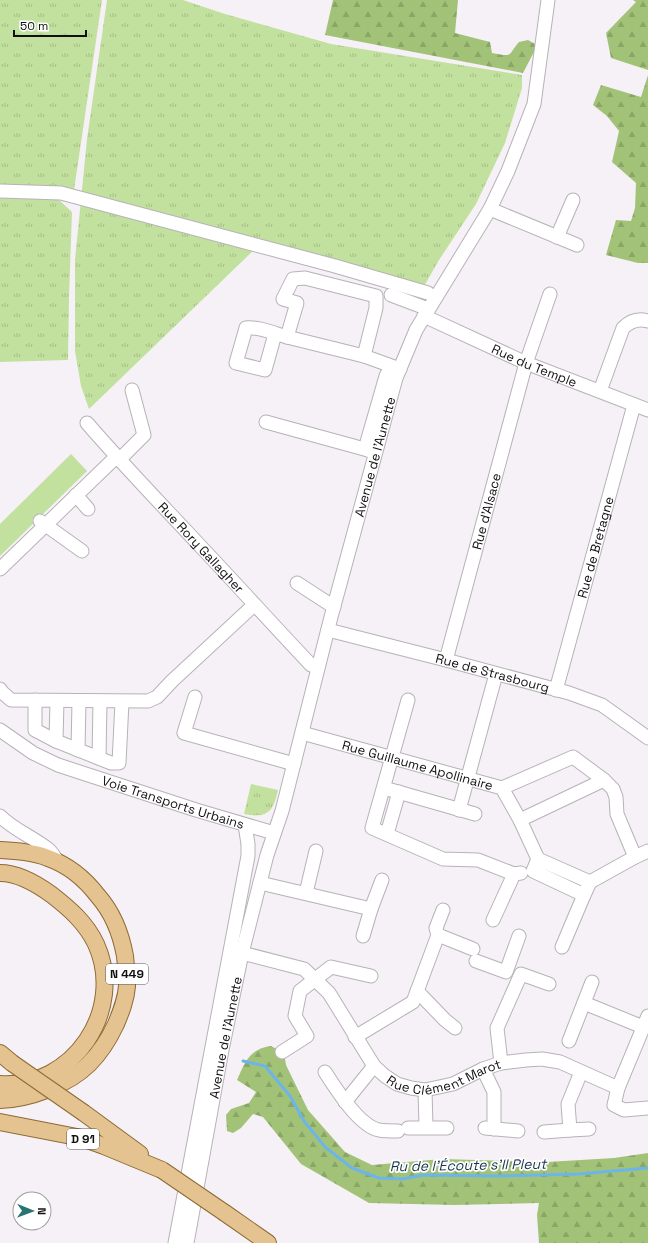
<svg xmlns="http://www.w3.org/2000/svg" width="648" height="1243" font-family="'Space Grotesk',sans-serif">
<defs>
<pattern id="grass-tufts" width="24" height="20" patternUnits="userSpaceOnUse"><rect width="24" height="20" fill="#c2e09e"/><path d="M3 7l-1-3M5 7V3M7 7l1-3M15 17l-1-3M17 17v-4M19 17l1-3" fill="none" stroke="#a6bf87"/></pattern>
<pattern id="forest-firs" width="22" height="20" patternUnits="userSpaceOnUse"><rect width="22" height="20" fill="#a2c377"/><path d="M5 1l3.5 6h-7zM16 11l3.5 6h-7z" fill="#8aa666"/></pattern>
</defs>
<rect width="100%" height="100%" fill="#f6f1f6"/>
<g fill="url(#grass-tufts)">
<polygon points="0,0 102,0 74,190 0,185"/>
<polygon points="107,0 183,0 225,14 331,44 522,75 522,88 505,143 476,204 439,260 423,288 257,247 89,409 81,386 75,351 75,260 87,139"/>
<polygon points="28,195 58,199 72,212 69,297 68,360 0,362 0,197"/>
<path d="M251,784L278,790C273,813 267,818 244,814Z"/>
</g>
<g fill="url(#forest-firs)">
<path d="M333,0H458L455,33L490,42L492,53C514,57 507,56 519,42L528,40L535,44V50L523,73L325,35Z"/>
<polygon points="633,0 648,0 648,70 611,58 606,33 636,2"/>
<polygon points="648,75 648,263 638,263 606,255 616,220 631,221 635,208 636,183 612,162 619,131 607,116 593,105 601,85 641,97"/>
<path d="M271,1046L284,1053L286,1065L308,1110L345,1152L372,1165L442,1159L547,1162L614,1158L648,1153V1243H539L537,1215L539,1203L455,1205L369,1203L301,1164L263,1117L253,1114L241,1128L233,1133L227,1131L226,1115L231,1109L249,1103L256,1092L237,1080C245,1062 249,1049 271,1046Z"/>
</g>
<polygon fill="#c2e09e" points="71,454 87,471 0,556 0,524"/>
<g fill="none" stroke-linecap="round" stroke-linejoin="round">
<polyline stroke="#6bb5eb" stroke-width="3" points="243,1061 265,1066 290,1096 304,1121 325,1147 352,1168 379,1178 402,1179 424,1175 501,1176 579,1174 648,1168"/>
<defs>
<g id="minor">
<polyline points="0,191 61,193 335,266 428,293"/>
<polyline points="490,209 577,245"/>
<polyline points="557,237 573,200"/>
<polyline points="391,295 428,309"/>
<path id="s1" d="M424,316L526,363L648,410"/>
<path d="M275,334L265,370L236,363L246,328C257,326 276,334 287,337L364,356L400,369"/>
<polyline points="287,337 297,303 283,299 293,279 305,278 376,296 376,308 364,356"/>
<path d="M600,391L623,328C630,321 638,318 648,321"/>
<polyline points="266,422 368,450"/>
<path id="s2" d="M87,423C124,466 164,507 203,549C239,587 274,626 311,665L318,667"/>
<polyline points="374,452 368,450 367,442 386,376 391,367"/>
<polyline points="119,460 144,435 132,390"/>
<polyline points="76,495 88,509"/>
<polyline points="40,521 82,551"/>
<polyline points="0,569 116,457"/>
<polyline points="297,583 334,607"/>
<path id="s3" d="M328,630L446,660L569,693L602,705L648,738"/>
<path id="s4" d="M446,660L526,363L550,294"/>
<polyline points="0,689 2,692 11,700 148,701 157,697 172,681 254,605"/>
<path id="s5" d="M556,690L634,405"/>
<polyline points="195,697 184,733 294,764"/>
<polyline points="35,700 35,730 56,741"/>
<polyline points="408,700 372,828 443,859 478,860 514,874"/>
<polyline points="57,701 56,741 111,763 119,763 122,702"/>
<path id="s6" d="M0,730L33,753L58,765L196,810L274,833"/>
<path id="s7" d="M302,733L502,788L520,820L538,859L590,882L584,895L533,871L538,859"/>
<polyline points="78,750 79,701"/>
<polyline points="99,758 100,701"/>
<polyline points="384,788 475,814"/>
<polyline points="502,788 573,757 604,780 613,789 616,797 617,814 635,857"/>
<polyline points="459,810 496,674"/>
<path d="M0,816C14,830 33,837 48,849C52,852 55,858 58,862"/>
<polyline points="520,820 604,780"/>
<polyline points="387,834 399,792"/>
<polyline points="590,882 635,857 648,851"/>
<polyline points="260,883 371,909"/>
<polyline points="306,893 316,851"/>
<polyline points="493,920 514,874 521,873"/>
<polyline points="438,935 473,949"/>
<polyline points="363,936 371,909 382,880"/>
<polyline points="562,947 584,895"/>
<path id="s8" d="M242,953L304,969L329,993L374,1066L385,1076L397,1084L411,1088L425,1090L453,1084L483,1069L501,1063L526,1060L542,1059L560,1062L618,1088"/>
<polyline points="476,961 506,972 519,936"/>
<polyline points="417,991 445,1020 455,1028"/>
<polyline points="584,1003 643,1027"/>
<polyline points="648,1016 618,1088 614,1105 624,1110 648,1108"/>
<polyline points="355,1037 413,1002 438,935 436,928 443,910"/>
<polyline points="569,1041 592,982"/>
<polyline points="282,1052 307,1036 295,1016 300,991 331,967 371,976"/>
<polyline points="501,1063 497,1028 521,974 549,984"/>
<polyline points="483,1069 494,1092 494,1129"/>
<path d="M325,1072C336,1089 359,1126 379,1130C385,1131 392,1131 398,1131"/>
<polyline points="581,1072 568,1104 570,1130 589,1129"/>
<polyline points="425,1090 426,1127"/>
<polyline points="345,1102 374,1066"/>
<polyline points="408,1128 447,1128"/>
<polyline points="485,1128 518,1131"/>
<polyline points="544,1132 570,1130"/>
<polyline points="175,1243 248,856 248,844 245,825"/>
<path id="s9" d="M187,1243L222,1050L242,953L267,855L282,811L331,617L396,378L416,330L490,209L508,171L534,104L548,0"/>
</g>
<g id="major">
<path d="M0,850C16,851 33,852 48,858C68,865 85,879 98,896C113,913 121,934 125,956C126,966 127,976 127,986C126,1000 121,1012 116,1024C109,1039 100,1053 89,1064C68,1085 29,1099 0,1100"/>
<path d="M0,873C19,873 37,884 52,895C70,909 86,923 96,944C126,1010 73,1089 0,1084"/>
<polyline points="0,1053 12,1063"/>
<polyline points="84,1113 140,1154"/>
<polyline points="0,1122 82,1138 104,1146 162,1170"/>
<polyline points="225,1213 268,1243"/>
</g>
</defs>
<use href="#minor" stroke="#b7b2b8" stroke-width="15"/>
<use href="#major" stroke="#8e6a33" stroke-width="18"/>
<use href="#minor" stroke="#fff" stroke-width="13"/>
<use href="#major" stroke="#e4c390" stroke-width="16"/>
<defs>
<g id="major-bridge">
<polyline points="12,1063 84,1113"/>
<polyline points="162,1170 225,1213"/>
</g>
</defs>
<use href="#major-bridge" stroke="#8e6a33" stroke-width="18" stroke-linecap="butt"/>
<use href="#major-bridge" stroke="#e4c390" stroke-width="16"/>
</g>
<g text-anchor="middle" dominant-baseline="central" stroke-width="3.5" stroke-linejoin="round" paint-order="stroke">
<g fill="#fff" stroke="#585758" stroke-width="1">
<rect x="106" y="964" width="42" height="20" rx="3"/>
<rect x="67" y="1129" width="32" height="20" rx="3"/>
</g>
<g font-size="12" font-weight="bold" fill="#110f11">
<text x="127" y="974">N 449</text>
<text x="83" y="1139">D 91</text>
</g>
<g font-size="13" fill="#110f11" stroke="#fff">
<text stroke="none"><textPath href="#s1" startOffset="121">Rue du Temple</textPath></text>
<text stroke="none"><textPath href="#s9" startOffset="809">Avenue de l'Aunette</textPath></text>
<text stroke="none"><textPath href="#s4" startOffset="154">Rue d'Alsace</textPath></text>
<text stroke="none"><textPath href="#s5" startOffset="148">Rue de Bretagne</textPath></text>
<text stroke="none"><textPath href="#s2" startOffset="169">Rue Rory Gallagher</textPath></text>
<text stroke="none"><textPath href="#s3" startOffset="170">Rue de Strasbourg</textPath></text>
<text stroke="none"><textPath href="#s7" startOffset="120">Rue Guillaume Apollinaire</textPath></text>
<text stroke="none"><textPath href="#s6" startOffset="189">Voie Transports Urbains</textPath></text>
<text stroke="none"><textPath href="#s9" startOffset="209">Avenue de l’Aunette</textPath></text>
<text stroke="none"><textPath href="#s8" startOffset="263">Rue Clément Marot</textPath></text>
</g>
<g font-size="14" font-style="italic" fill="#16364d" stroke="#fff">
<text transform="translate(468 1165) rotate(-1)">Ru de l'Écoute s'Il Pleut</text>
</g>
</g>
<g transform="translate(32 1211) rotate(91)"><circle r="19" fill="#ffffff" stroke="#a09fa0"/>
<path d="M0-3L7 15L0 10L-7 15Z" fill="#297372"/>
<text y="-6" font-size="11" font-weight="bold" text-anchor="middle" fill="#110f11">N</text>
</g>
<path d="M14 30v6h72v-6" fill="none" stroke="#110f11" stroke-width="2"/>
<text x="20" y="30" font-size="12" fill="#110f11" stroke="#ffffff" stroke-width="3" paint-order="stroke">50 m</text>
</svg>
